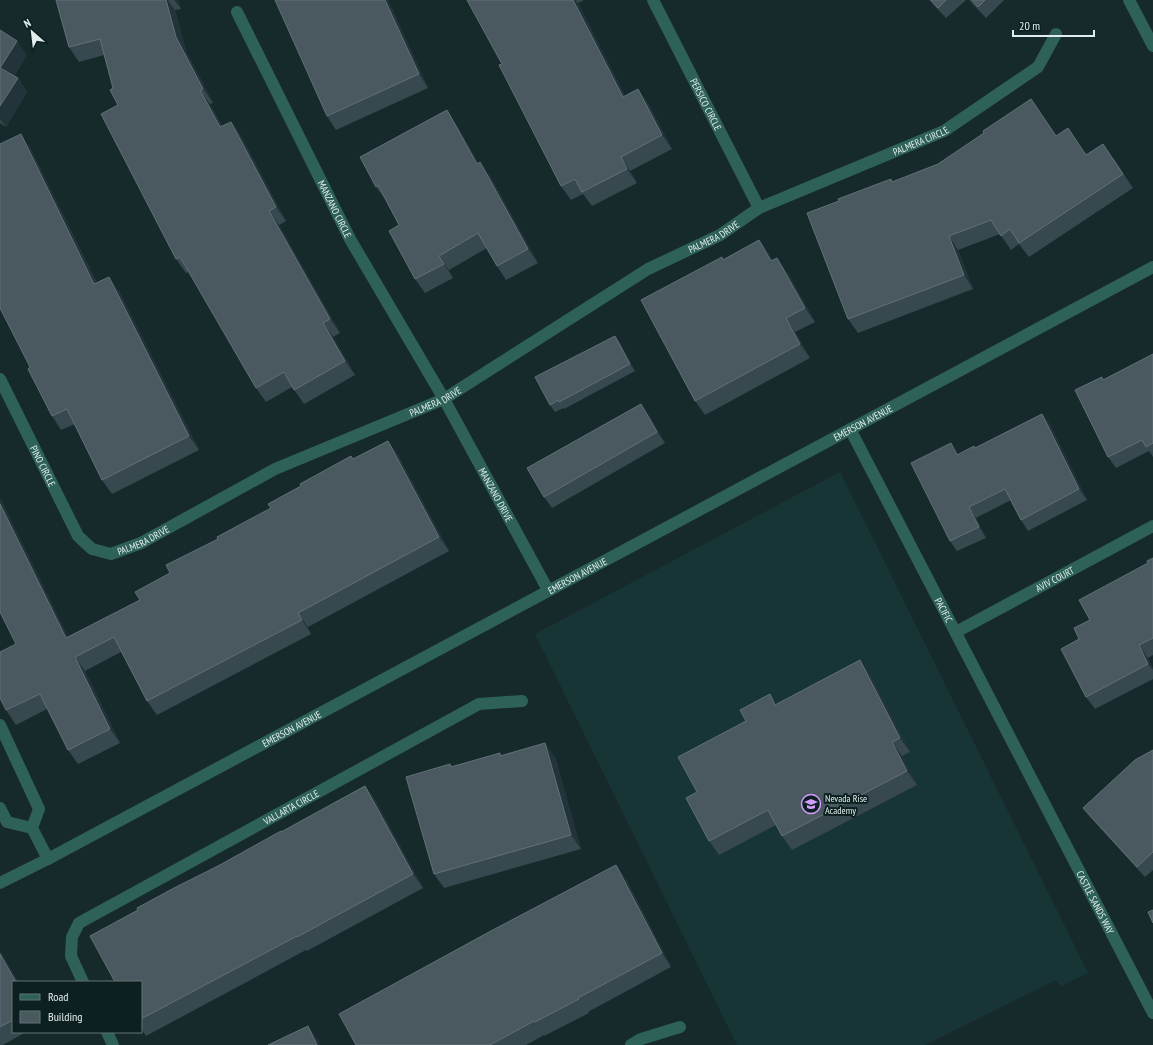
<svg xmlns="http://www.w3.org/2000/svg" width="1153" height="1045" font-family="'PT Sans Narrow',sans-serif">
<rect width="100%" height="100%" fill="#172a2b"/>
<polygon fill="#183536" points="840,472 1088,973 1061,986 1056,980 925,1045 737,1045 535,634"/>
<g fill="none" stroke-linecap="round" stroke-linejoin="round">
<g stroke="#2e6157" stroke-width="12">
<path id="s1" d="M653,0L759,208"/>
<polyline points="1129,0 1153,46"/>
<path id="s2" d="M237,12L350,239L444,399L548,590"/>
<path id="s3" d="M0,379L78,536L92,549L111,554L141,543L275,469L444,399L648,269L720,235L759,208L944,131L1038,67L1056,34"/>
<path id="s4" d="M850,429L1153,1013"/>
<path id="s5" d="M956,632L1153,526"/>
<polyline points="0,725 39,809 32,828"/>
<polyline points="0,808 7,822 32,828 48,859"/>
<path id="s6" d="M0,883L48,859L1153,267"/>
<path id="s7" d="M83,982L71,956L72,937L79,923L479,704L522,701"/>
<polyline points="107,1032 113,1045"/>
<polyline points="631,1045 641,1039 680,1027"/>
</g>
</g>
<g fill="#37484e">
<polygon points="56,0 178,0 181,9 175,10 186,51 213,103 210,104 222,126 231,122 241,136 286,221 279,225 340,333 333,337 355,375 304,404 292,387 266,402 256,388 189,272 186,273 176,259 118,105 104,55 79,62 69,47"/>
<polygon points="276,0 388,0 428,88 336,130 327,116"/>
<polygon points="467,0 584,0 578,3 625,96 648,103 672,149 630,171 637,183 592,206 583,194 571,200 561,186 502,64"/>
<polygon points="929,0 966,0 946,18"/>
<polygon points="969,0 1004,0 986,18"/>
<polygon points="0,30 27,55 14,76 18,78 27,92 6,127 0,123"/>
<polygon points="1031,99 1056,136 1087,155 1113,158 1133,188 1029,257 1019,244 1011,250 1000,234 958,250 973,289 858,333 848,319 893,182 938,164 984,133"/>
<polygon points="456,124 478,163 490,176 538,263 506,280 497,266 487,248 449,270 453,278 425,293 415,279 399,225 386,200 376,187"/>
<polygon points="30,148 97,283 119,291 199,450 112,494 102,480 75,424 61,430 52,416 30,367"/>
<polygon points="759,240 769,254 772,260 787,272 815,322 795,332 810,358 705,415 695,401 724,259"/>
<polygon points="615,336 620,343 635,371 564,409 564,408 555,412 550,405"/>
<polygon points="1153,354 1153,457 1149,451 1116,468 1108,457 1102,377 1103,380"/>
<polygon points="1042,414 1050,425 1087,500 1028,531 1021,520 1011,500 976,518 986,538 957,551 950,541 959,454 976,448"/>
<polygon points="649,415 665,443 552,508 544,497"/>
<polygon points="388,441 398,455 449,551 308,627 311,634 157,715 147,701 121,652 85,671 120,743 78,764 68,750 47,709 16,725 6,710 16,644 0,498 68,637 140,600 170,573 218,539 271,508 301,486 351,456 353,459"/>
<polygon points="1153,558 1153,655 1148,658 1153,669 1153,679 1095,709 1086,697 1079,639 1090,620"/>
<polygon points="870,674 910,752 902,756 917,785 792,850 782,836 776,825 719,855 709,841 697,792"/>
<polygon points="1153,750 1153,870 1145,877 1091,818 1083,808"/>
<polygon points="500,753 502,756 555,757 581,849 444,888 434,874 450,764 452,766"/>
<polygon points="365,786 375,800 423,888 307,951 306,950 146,1036 141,1028 141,982 138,910"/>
<polygon points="626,879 671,967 588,1012 589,1013 544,1036 544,1035 526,1045 356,1045"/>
<polygon points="0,951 18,982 13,982 13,1032 26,1032 3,1045 0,1045"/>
</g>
<g fill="#223439">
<polygon points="166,0 168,0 175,10 186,51 213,103 203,89 176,37"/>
<polygon points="174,0 178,0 181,9"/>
<polygon points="385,0 388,0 428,88 419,74"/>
<polygon points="573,0 575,0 578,3 633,111 623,97"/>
<polygon points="17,41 27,55 10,82 0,68"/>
<polygon points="18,78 27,92 6,127 0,119 0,106"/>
<polygon points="638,89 648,103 672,149 662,135"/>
<polygon points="200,90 210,104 229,141 220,127"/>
<polygon points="447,110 456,124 487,178 477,164"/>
<polygon points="231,122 241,136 286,221 276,207"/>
<polygon points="21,134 30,148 104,298 94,284"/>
<polygon points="621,157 630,171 637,183 627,169"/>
<polygon points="480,162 490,176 538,263 528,249"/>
<polygon points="269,211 279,225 340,333 330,319"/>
<polygon points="949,236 958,250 973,289 964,275"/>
<polygon points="759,240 769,254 781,275 771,261"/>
<polygon points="439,256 449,270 453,278 444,264"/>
<polygon points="777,258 787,272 815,322 805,308"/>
<polygon points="109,277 119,291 199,450 189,436"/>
<polygon points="786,318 795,332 810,358 800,344"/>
<polygon points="323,323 333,337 355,375 345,361"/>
<polygon points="615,336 620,343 635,371 630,364"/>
<polygon points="641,404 649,415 665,443 657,432"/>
<polygon points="1042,414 1050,425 1087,500 1079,489"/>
<polygon points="388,441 398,455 449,551 439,537"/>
<polygon points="951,443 959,454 957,455"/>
<polygon points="0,498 76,652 66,638 0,504"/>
<polygon points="969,507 976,518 986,538 979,527"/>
<polygon points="298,613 308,627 311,634 302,620"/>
<polygon points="1139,645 1148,658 1153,669 1153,670 1148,664"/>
<polygon points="75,657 85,671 120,743 110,729"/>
<polygon points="860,660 870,674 910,752 900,738"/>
<polygon points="770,694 779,708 775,705"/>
<polygon points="892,742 902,756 917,785 907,771"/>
<polygon points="545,743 555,757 581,849 571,835"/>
<polygon points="365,786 375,800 423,888 413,874"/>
<polygon points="616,865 626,879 671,967 662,953"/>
<polygon points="0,951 18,982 16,982 0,954"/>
<polygon points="308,1026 318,1040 320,1045 317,1045"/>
</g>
<g fill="#49595f" stroke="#617176">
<polygon points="56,0 166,0 176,37 203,89 200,90 220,127 231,122 276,207 269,211 330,319 323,323 345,361 294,390 284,372 256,388 180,257 176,259 101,114 118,105 110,90 113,88 100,39 69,47"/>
<polygon points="275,0 385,0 419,74 327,116"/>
<polygon points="467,0 573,0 623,97 638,89 662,135 621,157 627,169 582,192 575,179 561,186 499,65 502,64"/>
<polygon points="931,0 946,0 938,8"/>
<polygon points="972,0 985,0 978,7"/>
<polygon points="0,30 17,41 0,68 18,78 0,106"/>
<polygon points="1031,99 1056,136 1068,128 1086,155 1103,144 1123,174 1019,243 1010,229 1001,236 991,220 949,236 964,275 848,319 807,213 839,201 838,199 891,179 892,182 938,164 984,133 983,131"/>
<polygon points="447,110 477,164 480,162 528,249 497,266 478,233 439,256 444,264 415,279 389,231 399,225 378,185 376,187 360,157"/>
<polygon points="21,134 94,284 109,277 189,436 102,480 67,409 52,416 28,369 30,367 0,308 0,144"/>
<polygon points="759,240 771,261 777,258 805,308 786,318 800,344 695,401 641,300 722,257 723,260"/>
<polygon points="615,336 630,364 559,402 558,400 550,405 535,377"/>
<polygon points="1153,354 1153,443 1146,447 1142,440 1108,457 1075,390 1102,377 1103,380"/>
<polygon points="641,404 657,432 544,497 527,468"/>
<polygon points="1042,414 1079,489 1021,520 1005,489 969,507 979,527 950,541 911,463 951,443 957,455 974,446 975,448"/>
<polygon points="388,441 439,537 298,613 302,620 147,701 114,637 75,657 110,729 68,750 40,694 6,710 0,698 0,652 16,644 0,612 0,504 66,638 140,600 135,592 170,573 166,565 218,539 217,537 271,508 268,504 301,486 300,484 351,456 353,459"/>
<polygon points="1153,558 1153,638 1139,645 1148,664 1086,697 1061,649 1079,639 1074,628 1090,620 1079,600 1148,563 1147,561"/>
<polygon points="860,660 900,738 892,742 907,771 782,836 768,810 709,841 686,798 697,792 678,757 746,721 740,710 770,694 775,705"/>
<polygon points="545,743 571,835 434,874 406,777 450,764 451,767 500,753 500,756"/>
<polygon points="1153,750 1153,852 1137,867 1083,808 1135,760"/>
<polygon points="365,786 413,874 297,937 297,936 141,1019 141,982 115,982 90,936 138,910 137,908 174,888 218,866 281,831 281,832"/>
<polygon points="616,865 662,953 578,998 579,999 535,1022 534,1021 490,1045 356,1045 339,1014 489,932"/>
<polygon points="1153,910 1153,923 1148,912"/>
<polygon points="0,954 16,982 13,982 13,1020 0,1027"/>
<polygon points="308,1026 317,1045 268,1045"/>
</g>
<defs>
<symbol id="school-ring" viewBox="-11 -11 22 22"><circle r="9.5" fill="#0d2021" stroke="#d29dfd" stroke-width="1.5"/><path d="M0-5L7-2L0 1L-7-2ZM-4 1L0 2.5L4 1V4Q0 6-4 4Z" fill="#d29dfd"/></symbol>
</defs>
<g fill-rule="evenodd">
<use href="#school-ring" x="800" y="793" width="22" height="22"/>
</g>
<g text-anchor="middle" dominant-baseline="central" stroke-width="4" stroke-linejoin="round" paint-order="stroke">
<g font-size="10" fill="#e2eeee" stroke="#0d2021">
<text stroke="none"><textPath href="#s1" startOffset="117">PERSICO CIRCLE</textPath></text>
<text stroke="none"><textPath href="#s3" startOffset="1126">PALMERA CIRCLE</textPath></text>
<text stroke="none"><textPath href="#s2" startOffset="220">MANZANO CIRCLE</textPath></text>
<text stroke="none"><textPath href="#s3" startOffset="897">PALMERA DRIVE</textPath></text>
<text stroke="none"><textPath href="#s3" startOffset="573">PALMERA DRIVE</textPath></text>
<text stroke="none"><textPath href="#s6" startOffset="978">EMERSON AVENUE</textPath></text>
<text stroke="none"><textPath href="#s3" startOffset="97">PINO CIRCLE</textPath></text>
<text stroke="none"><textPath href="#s2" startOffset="548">MANZANO DRIVE</textPath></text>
<text stroke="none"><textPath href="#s3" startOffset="249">PALMERA DRIVE</textPath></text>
<text stroke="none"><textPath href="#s6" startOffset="654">EMERSON AVENUE</textPath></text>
<text stroke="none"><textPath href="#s5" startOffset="112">AVIV COURT</textPath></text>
<text stroke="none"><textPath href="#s4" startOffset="204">PACIFIC</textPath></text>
<text stroke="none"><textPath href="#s6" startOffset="330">EMERSON AVENUE</textPath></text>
<text stroke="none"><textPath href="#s7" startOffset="305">VALLARTA CIRCLE</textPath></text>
<text stroke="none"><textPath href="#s4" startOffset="533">CASTLE SANDS WAY</textPath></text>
</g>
<g font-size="10" fill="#e2eeee" stroke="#0d2021" text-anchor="start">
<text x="825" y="798">Nevada Rise<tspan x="825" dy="12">Academy</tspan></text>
</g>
</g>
<rect x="12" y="981" width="130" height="52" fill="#0d2021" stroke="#627273"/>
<rect x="20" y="994" width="20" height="6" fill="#2e6157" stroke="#627273"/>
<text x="48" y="1001" font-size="12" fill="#e2eeee">Road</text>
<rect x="20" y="1011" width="20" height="12" fill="#49595f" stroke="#627273"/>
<text x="48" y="1021" font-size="12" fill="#e2eeee">Building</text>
<g transform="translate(32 32) rotate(332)" stroke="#0d2021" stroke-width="3" paint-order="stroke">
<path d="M0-3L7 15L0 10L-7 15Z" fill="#e2eeee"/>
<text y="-6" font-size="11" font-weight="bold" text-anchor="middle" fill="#e2eeee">N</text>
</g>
<path d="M1013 30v6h81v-6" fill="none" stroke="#e2eeee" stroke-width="2"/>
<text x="1019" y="30" font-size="12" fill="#e2eeee" stroke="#0d2021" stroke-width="3" paint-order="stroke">20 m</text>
</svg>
